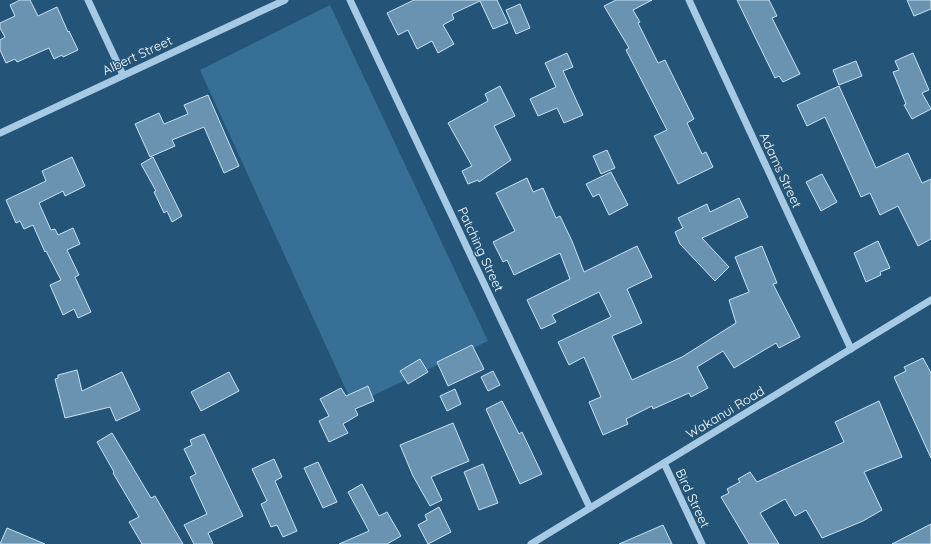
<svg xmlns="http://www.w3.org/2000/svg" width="931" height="544" font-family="Quicksand,sans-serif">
<rect width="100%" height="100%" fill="#245578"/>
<polygon fill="#386f96" points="330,5 488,341 353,405 200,70"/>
<g fill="#6993b1" stroke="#c8e2f3">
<polygon points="20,0 30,0 38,16 57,7 68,32 69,31 78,50 63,57 62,55 54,59 49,48 17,62 15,59 6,63 0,50 0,40 5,37 0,28 0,23 15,16 10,5"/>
<polygon points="414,0 497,0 508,23 493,29 480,1 452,14 454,19 443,25 454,44 438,53 432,41 417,49 408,30 398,35 387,13"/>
<polygon points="616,0 652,0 633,10 640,22 638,23 658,63 665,60 694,119 687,123 702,154 706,152 713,167 678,184 654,136 667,130 626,50 629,48 604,6"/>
<polygon points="737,0 769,0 777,16 772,18 800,74 783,82 779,76 775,78"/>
<polygon points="907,0 931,0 931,9 914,16"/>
<polygon points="520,4 530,28 516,34 506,10"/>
<polygon points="567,53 573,67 563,71 583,115 564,123 557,108 538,116 530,99 556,87 545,63"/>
<polygon points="913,53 929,90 922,93 931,109 912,119 904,105 906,104 893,72 899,70 895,61"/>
<polygon points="856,61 862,76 839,85 833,70"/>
<polygon points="500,86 515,116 494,126 511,160 479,182 478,180 468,184 462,171 472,166 448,123 488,101 485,94"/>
<polygon points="839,86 876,168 908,153 922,183 931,179 931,239 918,246 898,206 880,215 870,193 861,197 825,117 807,126 797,105"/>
<polygon points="208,95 239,166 224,173 204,127 172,140 175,146 150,157 135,124 159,113 164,124 188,114 184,105"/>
<polygon points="607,150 615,168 601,174 593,156"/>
<polygon points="72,157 85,186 65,196 63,191 39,203 51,230 55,229 58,235 73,228 80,244 67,250 79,275 75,277 91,312 78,318 74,309 63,315 50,285 61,280 46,251 45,252 33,225 24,229 20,221 16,223 6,200 46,181 42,171"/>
<polygon points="153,157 182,216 172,222 167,211 164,213 154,192 156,191 141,164"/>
<polygon points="611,172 628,205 609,215 599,194 593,197 586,184"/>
<polygon points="822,174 837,202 821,211 806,182"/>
<polygon points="527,178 533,192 543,188 556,218 560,216 572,241 584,272 637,246 652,277 627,289 642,323 612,336 632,380 682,357 736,323 729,300 749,292 735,257 762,246 777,283 773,284 800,337 779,348 776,343 734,368 723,351 697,367 708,388 691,397 689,393 653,409 652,406 626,419 628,424 603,435 589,402 601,397 584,357 569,365 558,342 611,317 599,292 552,315 556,322 541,329 527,300 570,279 560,253 514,275 507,260 503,262 493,242 515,231 496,193"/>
<polygon points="739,198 748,217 702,238 729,267 715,281 680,244 675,232 683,228 678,218 707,204 710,212"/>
<polygon points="878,241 890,268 880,272 881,275 866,282 854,253"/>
<polygon points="472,345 484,369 448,386 437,362"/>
<polygon points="923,358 931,373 931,458 894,377 906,371 904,367"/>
<polygon points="420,359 428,372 408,384 400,371"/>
<polygon points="77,370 82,391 122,372 140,410 116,421 110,407 65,418 55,379 58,378 58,375"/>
<polygon points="493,371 500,385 488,391 481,377"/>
<polygon points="229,372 239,391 201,411 191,392"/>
<polygon points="368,386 374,401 355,409 358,415 343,424 348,433 329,442 319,421 329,416 320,399 341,388 346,396"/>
<polygon points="455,389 461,404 447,411 440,396"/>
<polygon points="502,401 519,434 522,432 542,474 520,484 486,409"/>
<polygon points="879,401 902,457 864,472 882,510 863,521 822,538 806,510 795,516 785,499 760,513 779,544 749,544 721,497 729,493 727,489 740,482 738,479 750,472 757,482 844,442 835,422"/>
<polygon points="453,423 469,461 431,477 442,500 430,506 413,476 400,445"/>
<polygon points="112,433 151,498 155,496 183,544 142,544 129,522 139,517 113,473 114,472 97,442"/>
<polygon points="204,434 243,516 208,533 213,544 194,544 184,525 207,514 190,477 196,474 184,449 192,445 190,440"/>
<polygon points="274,459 282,477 275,481 297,531 283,537 277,525 271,527 261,504 267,501 252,469"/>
<polygon points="318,462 337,502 323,508 304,468"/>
<polygon points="483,464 498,503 479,510 464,472"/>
<polygon points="362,484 379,516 387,512 401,536 387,544 339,544 369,531 348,492"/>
<polygon points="439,507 451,532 428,544 418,525 427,520 425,515"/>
<polygon points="931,524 931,544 892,544"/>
<polygon points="663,525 672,544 619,544"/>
<polygon points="7,528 45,544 0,544"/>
</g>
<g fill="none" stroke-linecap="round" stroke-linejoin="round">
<g stroke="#a6cae4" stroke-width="7">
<polyline points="88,0 123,75"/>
<polyline points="350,0 590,508"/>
<polyline points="689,0 851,349"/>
<polyline points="0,133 285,0"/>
<polyline points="664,463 702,544"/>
<polyline points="531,544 931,300"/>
</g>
</g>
<g text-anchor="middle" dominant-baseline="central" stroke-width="3" stroke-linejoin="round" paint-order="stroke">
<g font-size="13" fill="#fff" stroke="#245578">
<text transform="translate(137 55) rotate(-25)">Albert Street</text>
<text transform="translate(781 170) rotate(65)">Adams Street</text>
<text transform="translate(481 249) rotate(65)">Patching Street</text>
<text transform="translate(725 412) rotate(-31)">Wakanui Road</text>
<text transform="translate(693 498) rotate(65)">Bird Street</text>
</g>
</g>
</svg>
